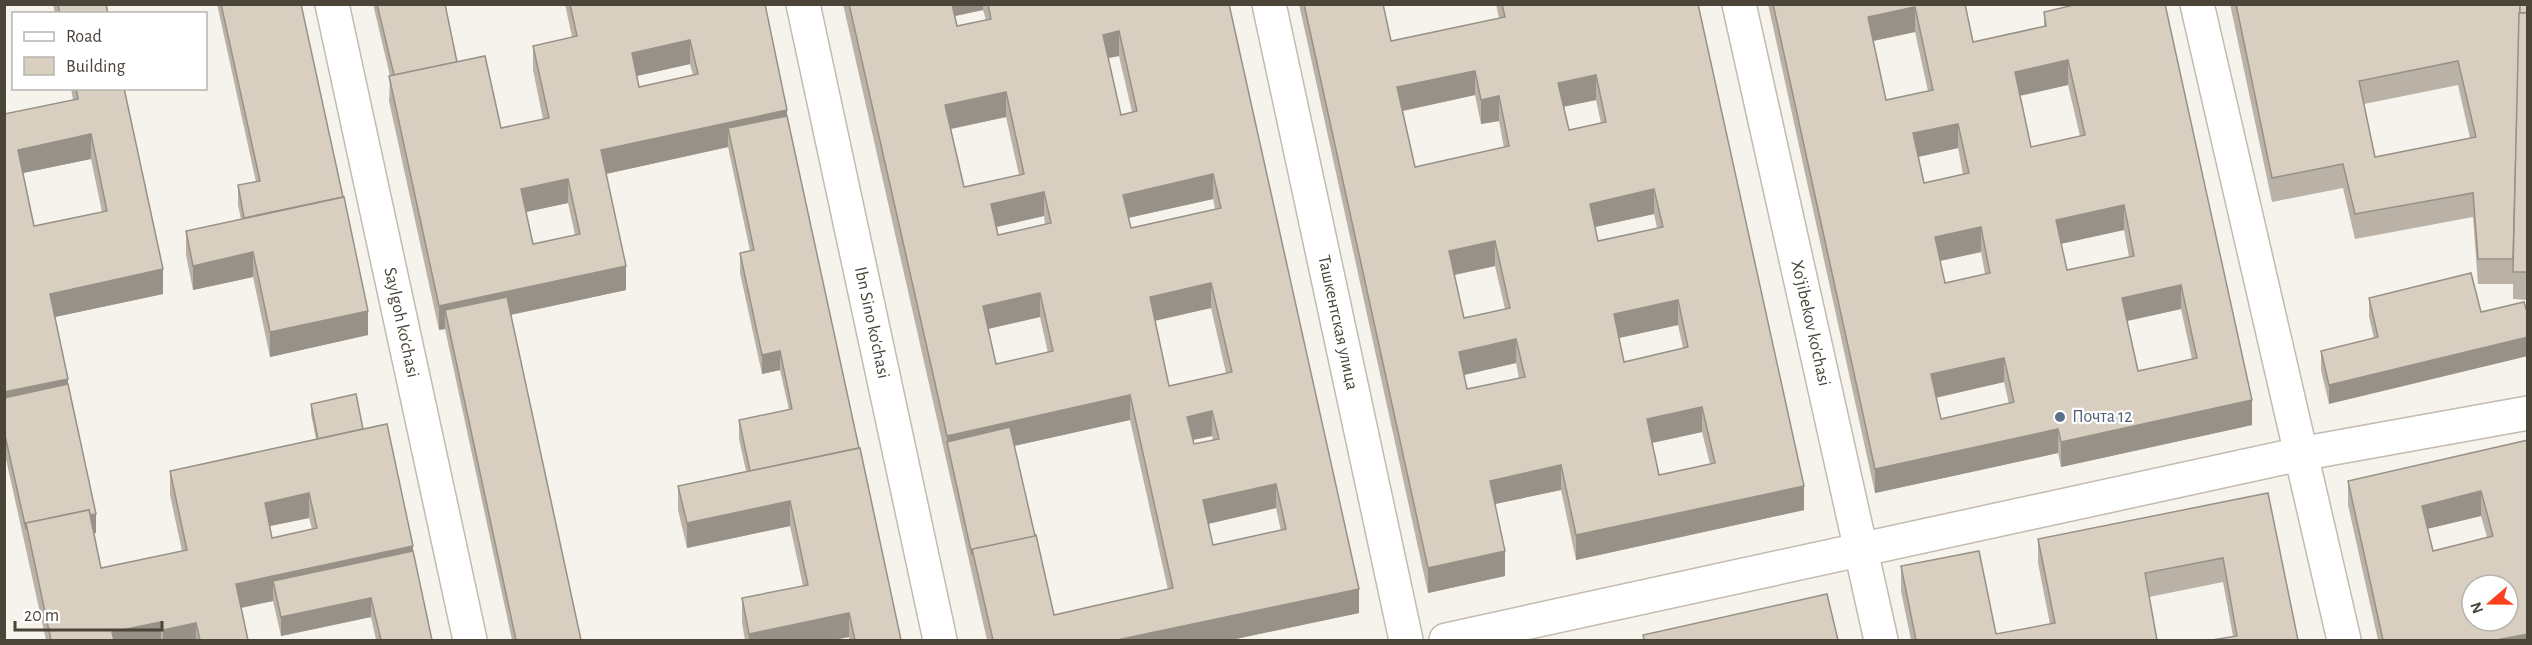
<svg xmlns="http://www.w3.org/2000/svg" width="2532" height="645" font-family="'Alegreya Sans',sans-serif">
<rect width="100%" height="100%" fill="#f6f3ec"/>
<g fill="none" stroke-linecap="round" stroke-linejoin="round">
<defs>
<g id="minor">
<path id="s1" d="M332,4L470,640"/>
<path id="s2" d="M803,4L940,640"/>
<path id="s3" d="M1269,4L1406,640"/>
<path id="s4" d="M1739,4L1881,640"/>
<polyline points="2197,4 2344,640"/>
<polyline points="1446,640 2300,454 2528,413"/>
</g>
</defs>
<use href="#minor" stroke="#c2bbae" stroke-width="36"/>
<use href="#minor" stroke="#fff" stroke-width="33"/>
</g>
<g fill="#bab2a6" fill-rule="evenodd">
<polygon points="53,4 106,4 108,14 55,14"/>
<polygon points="217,4 301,4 368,335 270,357 253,277 193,290 186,255 186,231 241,219 238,205 238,185 256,182"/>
<path d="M373,4H445L457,62L501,128L543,119L533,70V46L572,37L565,4H765L787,116L901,640H849V637L833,640H745L742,623V598L803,586L790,526L687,548L678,510V486L746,471L739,439V420L789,410L780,370L762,374L740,273V253L750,251L728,147L606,174L626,290L511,315L581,640H512L445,329L439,330L389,101L390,76ZM690,64L693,75L639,87L637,76ZM568,203L575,235L533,244L526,212Z"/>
<path d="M843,4H1229L1359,613L1231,640H987ZM983,10L986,20L957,26L955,16ZM1119,56L1132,112L1121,115L1108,58ZM1006,117L1019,175L964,187L951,129ZM1213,199L1215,209L1131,228L1128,218ZM1044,216L1045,224L998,235L997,227ZM1211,308L1226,373L1169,386L1155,320ZM1040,317L1048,353L996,364L988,329ZM1130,420L1168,590L1054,615L1014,446ZM1212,436L1213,440L1194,444L1193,440ZM1276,508L1281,531L1213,545L1208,524Z"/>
<path d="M1299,4H1383L1391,41L1499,18L1496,4H1698L1804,510L1576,560L1561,490L1495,504L1505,576L1428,593ZM1475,95L1481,124L1499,121L1504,148L1415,167L1403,111ZM1596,100L1601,123L1569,130L1564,106ZM1654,214L1657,228L1598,241L1595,227ZM1495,266L1505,309L1464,318L1454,275ZM1678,325L1683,348L1624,362L1619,338ZM1516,363L1519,378L1467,389L1464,375ZM1702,432L1710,464L1659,475L1652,443Z"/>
<path d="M1768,4H1965L1973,42L2044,27V12L2252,425L2061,467L2058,453L1875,493ZM1915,32L1928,91L1886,100L1873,41ZM2068,85L2080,136L2031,147L2020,95ZM1958,148L1963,174L1924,183L1918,157ZM2124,230L2129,257L2067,270L2061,243ZM1981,252L1985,274L1945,283L1940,261ZM2181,309L2192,359L2138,371L2127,321ZM2004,382L2009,404L1941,419L1936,397Z"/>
<path d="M2230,4H2528V300L2513,299V284H2478L2473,217L2355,239L2343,188L2272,202ZM2458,85L2470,138L2375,157L2364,104Z"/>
<path d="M71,88H124L163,294L55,317L96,533H94L101,568L182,551L170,495V471L316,439L311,414V404L363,429L413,551L432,640H376L371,617L281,636L273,601L241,607L248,640H46L4,450V114L73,100ZM91,159L102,212L34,226L23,173ZM309,518L312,529L272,538L270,526Z"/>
<polygon points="2369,298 2481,312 2329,404 2321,370 2321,351 2374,338 2369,317"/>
<path d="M2528,440V640H2378L2348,505V481ZM2481,516L2487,537L2433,551L2427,529Z"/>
<polygon points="2268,493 2298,640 2233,636 2223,582 2149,597 2157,640 1911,640 1901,591 1901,566 1996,634 2050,624 2038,563 2038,539"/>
</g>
<g fill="#979187">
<polygon points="950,4 983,4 983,10 950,17"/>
<polygon points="1915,7 1915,32 1868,42 1868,17"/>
<polygon points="1119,31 1119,56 1103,59 1103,35"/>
<polygon points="690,40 690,64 632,77 632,53"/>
<polygon points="2068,60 2068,85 2015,97 2015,72"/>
<polygon points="1475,71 1475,95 1397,112 1397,87"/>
<polygon points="1596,75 1596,100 1558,108 1558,83"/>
<polygon points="1006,92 1006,117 945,130 945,105"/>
<polygon points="1499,96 1499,121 1481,124 1481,100"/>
<polygon points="787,110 787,135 728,128 728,147 601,175 601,150"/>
<polygon points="1958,124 1958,148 1913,158 1913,133"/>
<polygon points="91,134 91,159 18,174 18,150"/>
<polygon points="1213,174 1213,199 1123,219 1123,195"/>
<polygon points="568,179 568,203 521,213 521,189"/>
<polygon points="1654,189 1654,214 1590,228 1590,204"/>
<polygon points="1044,192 1044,216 991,228 991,204"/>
<polygon points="2124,205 2124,230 2056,245 2056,220"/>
<polygon points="1981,227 1981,252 1935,262 1935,237"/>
<polygon points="1495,241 1495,266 1449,276 1449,251"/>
<polygon points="253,252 253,277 193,290 193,266"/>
<polygon points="626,266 626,290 449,328 445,310 445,329 439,330 439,306"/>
<polygon points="163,269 163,294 50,318 50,294"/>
<polygon points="1211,283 1211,308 1150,322 1150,297"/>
<polygon points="2181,285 2181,309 2122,322 2122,298"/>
<polygon points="1040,293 1040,317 983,330 983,306"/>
<polygon points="1678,300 1678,325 1614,339 1614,314"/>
<polygon points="368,311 368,335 270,357 270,332"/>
<polygon points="2528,337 2528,356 2329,404 2329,385"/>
<polygon points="1516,339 1516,363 1459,376 1459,352"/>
<polygon points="780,351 780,370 762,374 762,355"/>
<polygon points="2004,358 2004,382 1931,399 1931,374"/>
<polygon points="68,379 68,403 4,417 4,392"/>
<polygon points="1130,395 1130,420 951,460 947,442 947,436"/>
<polygon points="2252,400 2252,425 2061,467 2061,442"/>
<polygon points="1702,407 1702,432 1647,444 1647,419"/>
<polygon points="1212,411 1212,436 1187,441 1187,417"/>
<polygon points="2058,429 2058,453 1875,493 1875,469"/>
<polygon points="1561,465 1561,490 1490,505 1490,481"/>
<polygon points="1276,484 1276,508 1203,525 1203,500"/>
<polygon points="1804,486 1804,510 1576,560 1576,535"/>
<polygon points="2481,491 2481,516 2422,530 2422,506"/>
<polygon points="309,493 309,518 265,527 265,503"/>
<polygon points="790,501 790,526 687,548 687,523"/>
<polygon points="96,514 96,533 31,547 27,528"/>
<polygon points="413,546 413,570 273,581 273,601 236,609 236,584"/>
<polygon points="1505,551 1505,576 1428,593 1428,568"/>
<polygon points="1359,589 1359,613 1231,640 1117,640"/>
<polygon points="371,598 371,617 281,636 281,617"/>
<polygon points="849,613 849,637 833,640 749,640 749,634"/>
<polygon points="161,622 161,640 112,640 112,632"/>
<polygon points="196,623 196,640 163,640 163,630"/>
<polygon points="2528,634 2528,640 2496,640"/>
</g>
<g fill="#d8cfc1" stroke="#979187" stroke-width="1.5" fill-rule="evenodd">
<polygon points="58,4 106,4 108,14 60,14"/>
<polygon points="221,4 301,4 343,197 244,218 238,185 260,181"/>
<polygon points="377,4 445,4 457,62 394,75"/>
<path d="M570,4H765L787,110L601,150L626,266L439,306L389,76L485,56L501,128L549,118L533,46L577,36ZM690,40L698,74L639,87L632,53ZM568,179L580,234L533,244L521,189Z"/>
<path d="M849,4H952L957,26L991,19L988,4H1229L1359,589L1117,640H993L972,549L1036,535L1054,615L1173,588L1130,395L947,436ZM1119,31L1137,111L1121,115L1103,35ZM1006,92L1024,174L964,187L945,105ZM1213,174L1221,208L1131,228L1123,195ZM1044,192L1051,223L998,235L991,204ZM1211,283L1232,372L1169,386L1150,297ZM1040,293L1053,351L996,364L983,306ZM1212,411L1219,439L1194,444L1187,417ZM1276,484L1286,529L1213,545L1203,500Z"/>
<path d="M1304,4H1383L1391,41L1505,17L1502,4H1698L1804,486L1576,535L1561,465L1490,481L1505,551L1428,568ZM1475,71L1481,100L1499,96L1509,146L1415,167L1397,87ZM1596,75L1606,122L1569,130L1558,83ZM1654,189L1663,227L1598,241L1590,204ZM1495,241L1510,308L1464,318L1449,251ZM1678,300L1688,347L1624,362L1614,314ZM1516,339L1525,377L1467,389L1459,352ZM1702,407L1715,463L1659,475L1647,419Z"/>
<path d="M1773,4H1965L1973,42L2046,26L2044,12L2078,4H2165L2252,400L2061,442L2058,429L1875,469ZM1915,7L1933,90L1886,100L1868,17ZM2068,60L2085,135L2031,147L2015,72ZM1958,124L1969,173L1924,183L1913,133ZM2124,205L2134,256L2067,270L2056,220ZM1981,227L1990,273L1945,283L1935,237ZM2181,285L2197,358L2138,371L2122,298ZM2004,358L2014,402L1941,419L1931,374Z"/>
<path d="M2236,4H2520L2513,259H2478L2473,193L2355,214L2343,164L2272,178ZM2458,61L2476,137L2375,157L2359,81Z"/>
<rect x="2520" y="4" width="8" height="9"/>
<polygon points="2519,13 2528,13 2528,272 2513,272"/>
<path d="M76,88H124L163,269L50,294L68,379L4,392V114L78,99ZM91,134L107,211L34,226L18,150Z"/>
<polygon points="787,116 859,448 750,471 739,420 792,409 780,351 762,355 740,253 754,250 728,128"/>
<polygon points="344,197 368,311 270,332 253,252 193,266 186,231"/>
<polygon points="2471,273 2481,312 2524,302 2528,315 2528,337 2329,385 2321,351 2378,337 2369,298"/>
<polygon points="507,297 581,640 516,640 445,310"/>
<polygon points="68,384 96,514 90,515 89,510 26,523 26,529 4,431 4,398"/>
<polygon points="356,394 363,429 318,439 311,404"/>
<path d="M387,424L413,546L236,584L248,640H200L196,623L163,630L161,622L112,632L114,640H51L26,523L89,510L101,568L187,550L170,471ZM309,493L317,528L272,538L265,503Z"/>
<polygon points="1010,427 1035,536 972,549 972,555 947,442"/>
<path d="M2528,440V634L2496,640H2383L2348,481ZM2481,491L2493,536L2433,551L2422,506ZM2472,585H2508V621H2472Z"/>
<polygon points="860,448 901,640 855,640 849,613 749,634 742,598 808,585 790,501 687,523 678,486"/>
<polygon points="2268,493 2298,640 2212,640 2237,636 2223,558 2145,573 2157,640 1916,640 1901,566 1979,551 1996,634 2055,623 2038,539"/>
<polygon points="413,551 432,640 381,640 371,598 281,617 273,581"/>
<polygon points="1827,594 1838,640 1644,640 1643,635"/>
</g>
<circle fill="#5c6f8a" stroke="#fff" stroke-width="2" cx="2060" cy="417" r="6"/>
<g text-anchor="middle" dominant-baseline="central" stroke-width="4.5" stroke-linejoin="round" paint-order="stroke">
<g font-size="18" fill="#4b4439" stroke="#fff">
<text stroke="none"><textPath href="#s1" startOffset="326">Saylgoh ko'chasi</textPath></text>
<text stroke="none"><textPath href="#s2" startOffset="326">Ibn Sino ko'chasi</textPath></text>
<text stroke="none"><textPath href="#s3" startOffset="326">Ташкентская улица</textPath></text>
<text stroke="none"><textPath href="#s4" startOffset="327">Xo'jibekov ko'chasi</textPath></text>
</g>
<g font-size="18" fill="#4e5e75" stroke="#fff" text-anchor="start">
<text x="2072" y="417">Почта 12</text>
</g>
</g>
<rect width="2532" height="645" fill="none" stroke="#4b4439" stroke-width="12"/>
<rect x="12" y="12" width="195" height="78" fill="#ffffff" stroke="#b7b4b0" stroke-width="1.5"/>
<rect x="24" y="32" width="30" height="9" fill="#ffffff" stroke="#b7b4b0" stroke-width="1.5"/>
<text x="66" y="42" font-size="18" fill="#4b4439">Road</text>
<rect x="24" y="57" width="30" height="18" fill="#d8cfc1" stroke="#b7b4b0" stroke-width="1.5"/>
<text x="66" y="72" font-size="18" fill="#4b4439">Building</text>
<g transform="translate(2490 603) rotate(250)"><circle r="28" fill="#ffffff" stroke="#b7b4b0" stroke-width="1.5"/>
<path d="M0-4.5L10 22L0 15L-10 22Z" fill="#fc3f1d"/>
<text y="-9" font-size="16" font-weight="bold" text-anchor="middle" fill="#4b4439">N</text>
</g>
<path d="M15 621v9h147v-9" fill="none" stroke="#4b4439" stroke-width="3"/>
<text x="24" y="621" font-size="18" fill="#4b4439" stroke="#ffffff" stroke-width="4.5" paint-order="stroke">20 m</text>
</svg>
